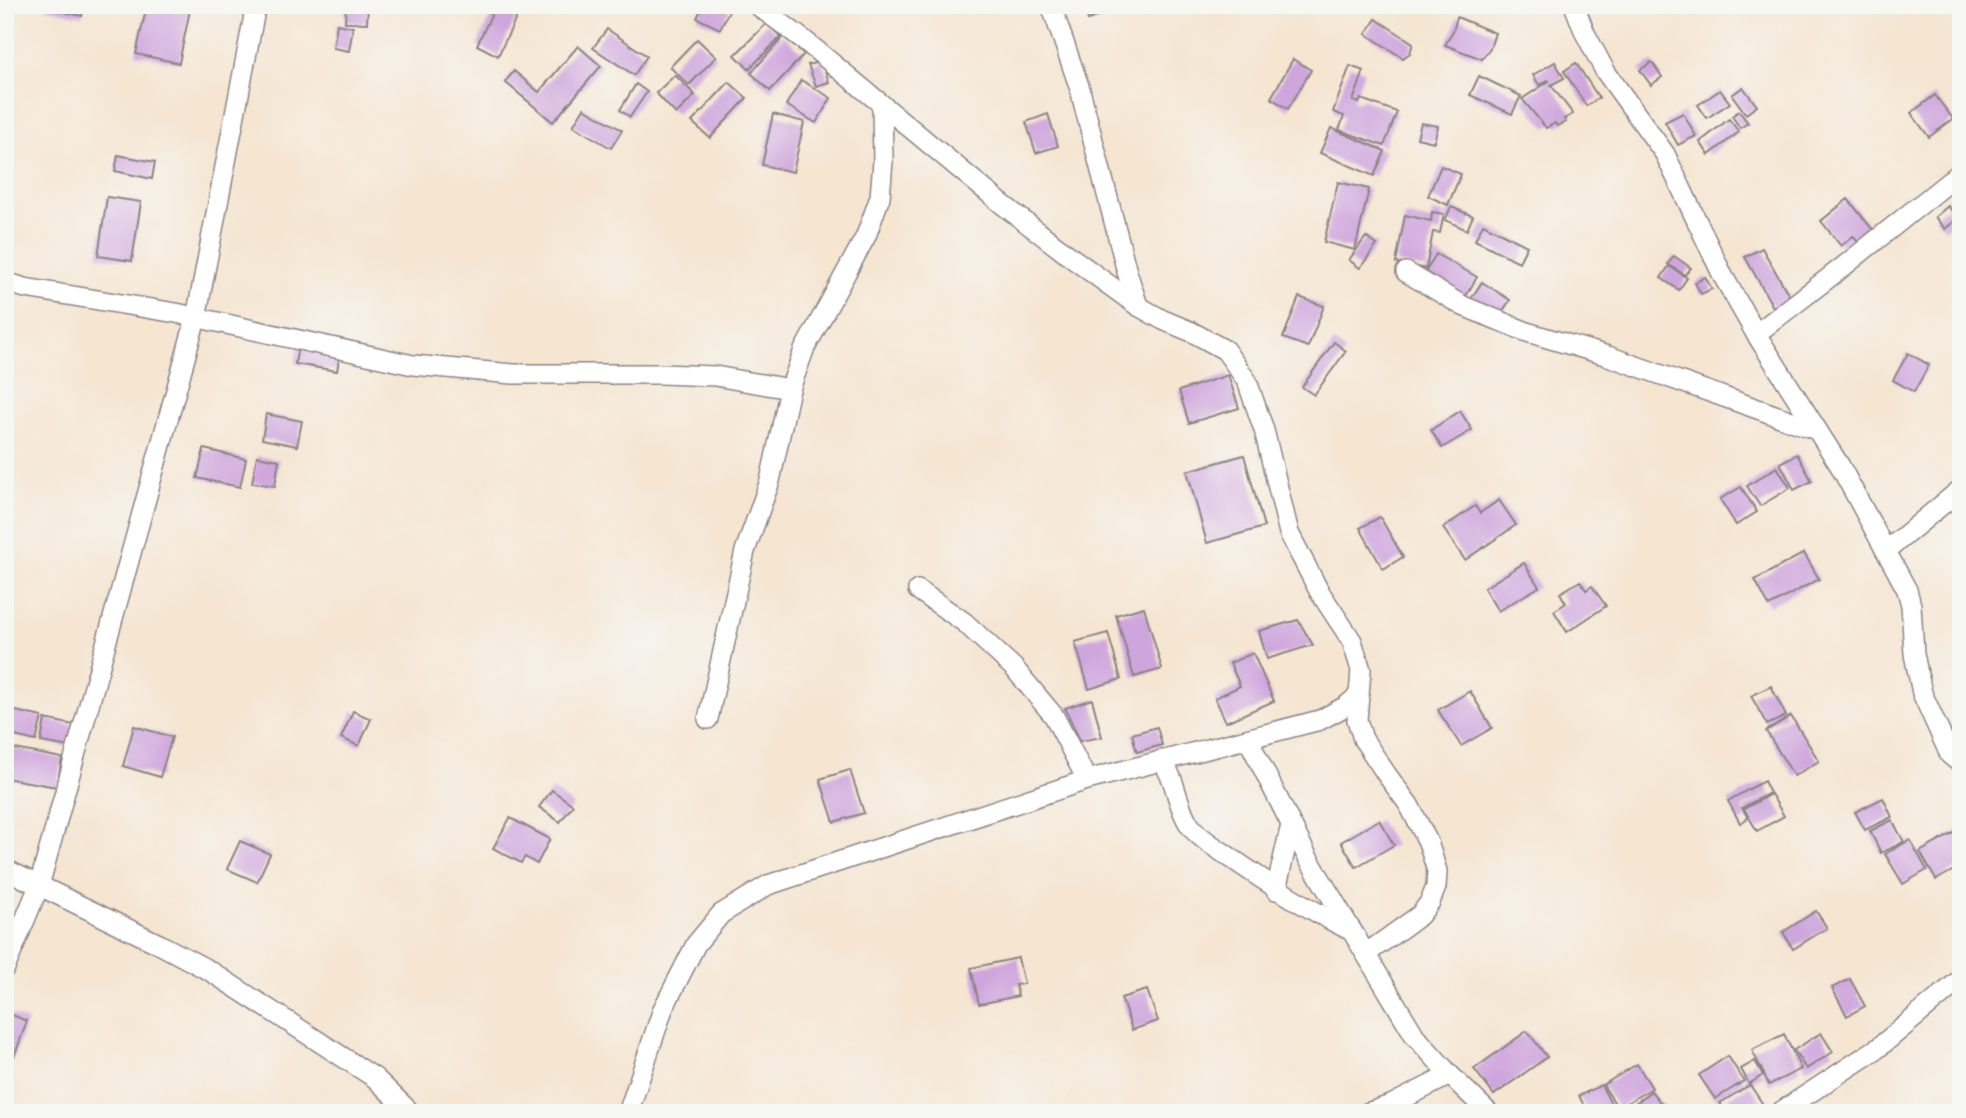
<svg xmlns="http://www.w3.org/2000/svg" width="1966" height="1118" font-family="'Gochi Hand',sans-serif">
<rect width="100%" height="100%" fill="#f6f6f2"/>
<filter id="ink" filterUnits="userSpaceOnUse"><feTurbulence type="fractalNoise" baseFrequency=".0143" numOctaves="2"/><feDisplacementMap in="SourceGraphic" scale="14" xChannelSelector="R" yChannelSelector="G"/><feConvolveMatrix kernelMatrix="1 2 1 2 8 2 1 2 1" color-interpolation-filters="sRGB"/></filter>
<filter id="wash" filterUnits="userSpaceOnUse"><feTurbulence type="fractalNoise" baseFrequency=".00686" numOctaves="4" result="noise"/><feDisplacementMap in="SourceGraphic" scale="28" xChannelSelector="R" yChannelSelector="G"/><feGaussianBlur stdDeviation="1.57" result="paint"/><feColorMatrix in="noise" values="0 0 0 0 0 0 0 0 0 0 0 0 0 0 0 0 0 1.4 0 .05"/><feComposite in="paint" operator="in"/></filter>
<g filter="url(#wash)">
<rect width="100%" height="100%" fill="#f5e5d1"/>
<g id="blocks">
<g fill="#cfa5dd">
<polygon points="46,5 84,5 82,16 45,8"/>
<polygon points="147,5 191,5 179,63 136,54"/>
<polygon points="346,5 368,5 367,23 345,22"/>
<polygon points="496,5 504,5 519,12 498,56 477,45"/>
<polygon points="703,5 732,5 720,29 697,18"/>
<polygon points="1083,5 1123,5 1122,8 1088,20"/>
<polygon points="1457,17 1495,33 1490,48 1482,59 1445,45 1453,31"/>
<polygon points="1376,19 1413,43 1410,53 1403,58 1366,34"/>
<polygon points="767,23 781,37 749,69 735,55"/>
<polygon points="337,24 353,27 349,51 333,48"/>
<polygon points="607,29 647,56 634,75 593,48"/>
<polygon points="784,36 804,54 770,91 751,73"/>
<polygon points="697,39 716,57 689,85 670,67"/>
<polygon points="578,46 601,66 553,122 505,82 514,71 539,92"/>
<polygon points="1293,59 1311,70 1288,109 1271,98"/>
<polygon points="822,61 829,82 816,86 808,65"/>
<polygon points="1555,62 1564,78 1551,85 1573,114 1564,119 1566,122 1557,126 1555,123 1546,128 1522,99 1549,81 1548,80 1539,85 1533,75"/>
<polygon points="1652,62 1662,77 1651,85 1640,70"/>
<polygon points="1576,63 1599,98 1586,106 1564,71"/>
<polygon points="1350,66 1364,71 1353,101 1359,103 1361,99 1397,112 1384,146 1339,130 1344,116 1333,112"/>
<polygon points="675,75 695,95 676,114 656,93"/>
<polygon points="1479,76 1521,96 1512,114 1470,95"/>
<polygon points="801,80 831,98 816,123 786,105"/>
<polygon points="729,82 747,98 710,138 692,122"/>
<polygon points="636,84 647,92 630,117 620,110"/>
<polygon points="1743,87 1757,106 1746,114 1732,95"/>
<polygon points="1720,90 1730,103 1707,118 1698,105"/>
<polygon points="1935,95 1953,119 1929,137 1911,113"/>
<polygon points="584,108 622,130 611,148 573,126"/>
<polygon points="1739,111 1748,123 1740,128 1732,116"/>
<polygon points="1683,113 1696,136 1678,145 1665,122"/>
<polygon points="773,114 804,122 793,172 762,165"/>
<polygon points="1048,114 1058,146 1036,153 1026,122"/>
<polygon points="1729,119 1739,132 1709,155 1700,142"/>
<polygon points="1421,123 1438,126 1434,142 1417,138"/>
<polygon points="1331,128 1385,151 1374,176 1320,153"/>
<polygon points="118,155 155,162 152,179 115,171"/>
<polygon points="1441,166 1461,174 1448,205 1428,196"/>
<polygon points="1338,182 1369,189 1355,250 1324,242"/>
<polygon points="107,197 141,202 132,261 98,256"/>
<polygon points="1848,199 1877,235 1862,247 1853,236 1841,246 1821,221"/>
<polygon points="1948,206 1958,218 1945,229 1935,217"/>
<polygon points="1451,207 1473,216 1467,230 1445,220"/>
<polygon points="1432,212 1444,214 1440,233 1433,232 1426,269 1396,263 1405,215 1431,221"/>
<polygon points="1483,224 1527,246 1519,262 1475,240"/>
<polygon points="1366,237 1377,245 1360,268 1349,260"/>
<polygon points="1762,248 1790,297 1773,307 1745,257"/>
<polygon points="1436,254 1477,277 1463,301 1422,278"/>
<polygon points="1674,256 1691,268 1685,275 1668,264"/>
<polygon points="1669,266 1687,278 1679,290 1661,278"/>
<polygon points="1705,277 1712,289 1701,294 1695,283"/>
<polygon points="1482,282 1510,300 1499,317 1471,299"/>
<polygon points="1299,297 1324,306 1308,347 1283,338"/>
<polygon points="1334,342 1346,351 1314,395 1302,387"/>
<polygon points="298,346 340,353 337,371 295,364"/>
<polygon points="1908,353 1929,365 1914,392 1893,380"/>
<polygon points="1228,375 1239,408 1189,423 1179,391"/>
<polygon points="1460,411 1472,430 1442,448 1431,430"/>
<polygon points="266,414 302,421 297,446 262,439"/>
<polygon points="204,449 246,459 240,487 197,478"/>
<polygon points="1797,454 1812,481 1794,490 1780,463"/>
<polygon points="1244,455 1264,527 1207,543 1187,471"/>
<polygon points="257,456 279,460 275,486 252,483"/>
<polygon points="1777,467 1790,488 1760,506 1747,486"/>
<polygon points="1741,487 1757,512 1736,525 1720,499"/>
<polygon points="1499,500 1516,525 1465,560 1443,528 1475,506 1480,513"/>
<polygon points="1380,517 1403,557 1383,569 1360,528"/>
<polygon points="1804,553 1819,579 1769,606 1755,580"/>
<polygon points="1524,563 1539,587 1498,611 1484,588"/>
<polygon points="1580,581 1586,590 1592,586 1606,606 1567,632 1554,611 1566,603 1560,593"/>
<polygon points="1144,607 1162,669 1134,677 1116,615"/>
<polygon points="1298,620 1313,645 1267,659 1259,631"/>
<polygon points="1108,633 1121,679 1089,689 1075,642"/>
<polygon points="1253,653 1274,701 1226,722 1215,698 1240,686 1230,663"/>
<polygon points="1771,686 1786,716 1767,725 1751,696"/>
<polygon points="1470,691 1492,728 1461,746 1438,710"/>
<polygon points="1092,699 1102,737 1080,741 1065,708"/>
<polygon points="11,710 42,717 36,741 6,734"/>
<polygon points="353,711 371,719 359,746 341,738"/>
<polygon points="1791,716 1819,761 1794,776 1766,731"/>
<polygon points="45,719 74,725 70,747 41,742"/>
<polygon points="134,726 172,737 160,777 123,766"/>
<polygon points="1157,727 1162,745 1137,752 1132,734"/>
<polygon points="5,747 62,758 57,787 5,778"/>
<polygon points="850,770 864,813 834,822 820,779"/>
<polygon points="1764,781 1770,793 1742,808 1748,818 1740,823 1728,801"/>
<polygon points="552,790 573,805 560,822 539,807"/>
<polygon points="1771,794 1784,816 1757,831 1744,809"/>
<polygon points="1883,798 1892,817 1865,830 1855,812"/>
<polygon points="510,818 550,839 537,864 525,857 521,863 493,848"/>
<polygon points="1379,820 1394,845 1356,867 1341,842"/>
<polygon points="1892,820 1904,842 1881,853 1870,831"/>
<polygon points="1961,829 1961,866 1936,880 1920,852"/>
<polygon points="1910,840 1927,870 1903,884 1885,854"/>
<polygon points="240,841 270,854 257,882 227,869"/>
<polygon points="1816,911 1827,928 1793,949 1783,932"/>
<polygon points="1018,958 1024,984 1015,985 1018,996 979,1004 971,968"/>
<polygon points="1850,979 1865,1006 1847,1016 1832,988"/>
<polygon points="1147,990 1158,1021 1132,1030 1121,998"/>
<polygon points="10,1014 27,1021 14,1057 5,1054 5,1027"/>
<polygon points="1527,1031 1547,1057 1494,1095 1474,1069"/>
<polygon points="1821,1033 1833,1052 1806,1069 1794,1050"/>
<polygon points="1784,1034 1801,1069 1769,1085 1752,1050"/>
<polygon points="1728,1056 1744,1081 1715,1099 1699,1075"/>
<polygon points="1755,1061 1763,1075 1749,1084 1741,1069"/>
<polygon points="1637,1064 1652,1088 1618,1108 1603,1085"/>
<polygon points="1601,1085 1616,1113 1588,1113 1579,1096"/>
<polygon points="1750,1085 1766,1109 1760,1113 1726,1113 1720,1103"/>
<polygon points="1651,1091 1669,1113 1636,1113 1631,1107"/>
</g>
</g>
</g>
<g filter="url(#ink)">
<use href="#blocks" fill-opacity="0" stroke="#8c8486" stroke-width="2"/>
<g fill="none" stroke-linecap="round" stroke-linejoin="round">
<defs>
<g id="street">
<polyline points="757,5 804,40 1002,204 1072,258 1138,306 1163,320 1192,332 1225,350 1247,381 1264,430 1289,533 1319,591 1352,641 1361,670 1357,720 1363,739 1387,775 1409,805 1428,842 1437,871 1436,887 1430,902 1420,915 1367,953"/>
<polyline points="1051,5 1079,86 1127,272 1138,306"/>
<polyline points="1574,5 1585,33 1605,71 1665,154 1723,276 1756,334 1840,466 1907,590 1911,605 1914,654 1922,693 1950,755 1961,764"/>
<polyline points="1406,272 1463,306 1527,332 1608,356 1817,430"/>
<polyline points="5,282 25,288 176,313 413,365 513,374 661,374 715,376 790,389"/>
<polyline points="1756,334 1844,266 1961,172"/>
<polyline points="1886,551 1961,489"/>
<polyline points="918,590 964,622 1014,668 1054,716 1087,780"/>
<polyline points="708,719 745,551 770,481 790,389 804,350 866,236 880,197 883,161 882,106"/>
<polyline points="1248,739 1308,858 1415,1036 1450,1075 1489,1113"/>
<path d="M1161,760C1177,780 1176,804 1189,824C1198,838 1218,849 1231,858C1270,885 1309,910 1352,931"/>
<polyline points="5,869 159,944 210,971 375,1078 411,1113"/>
<polyline points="1276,890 1291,825"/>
<polyline points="5,968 39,886 196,318 256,5"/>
<polyline points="628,1113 663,1009 696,944 721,914 768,885 1087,780 1320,720 1346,706 1358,696"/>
<polyline points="1367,1113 1391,1105 1450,1075"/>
<polyline points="1779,1113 1878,1048 1961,979"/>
</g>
</defs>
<use href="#street" stroke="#8c8486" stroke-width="22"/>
<use href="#street" stroke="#fff" stroke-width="19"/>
</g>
</g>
<rect width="1966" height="1118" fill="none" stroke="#f6f6f2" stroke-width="28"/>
</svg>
